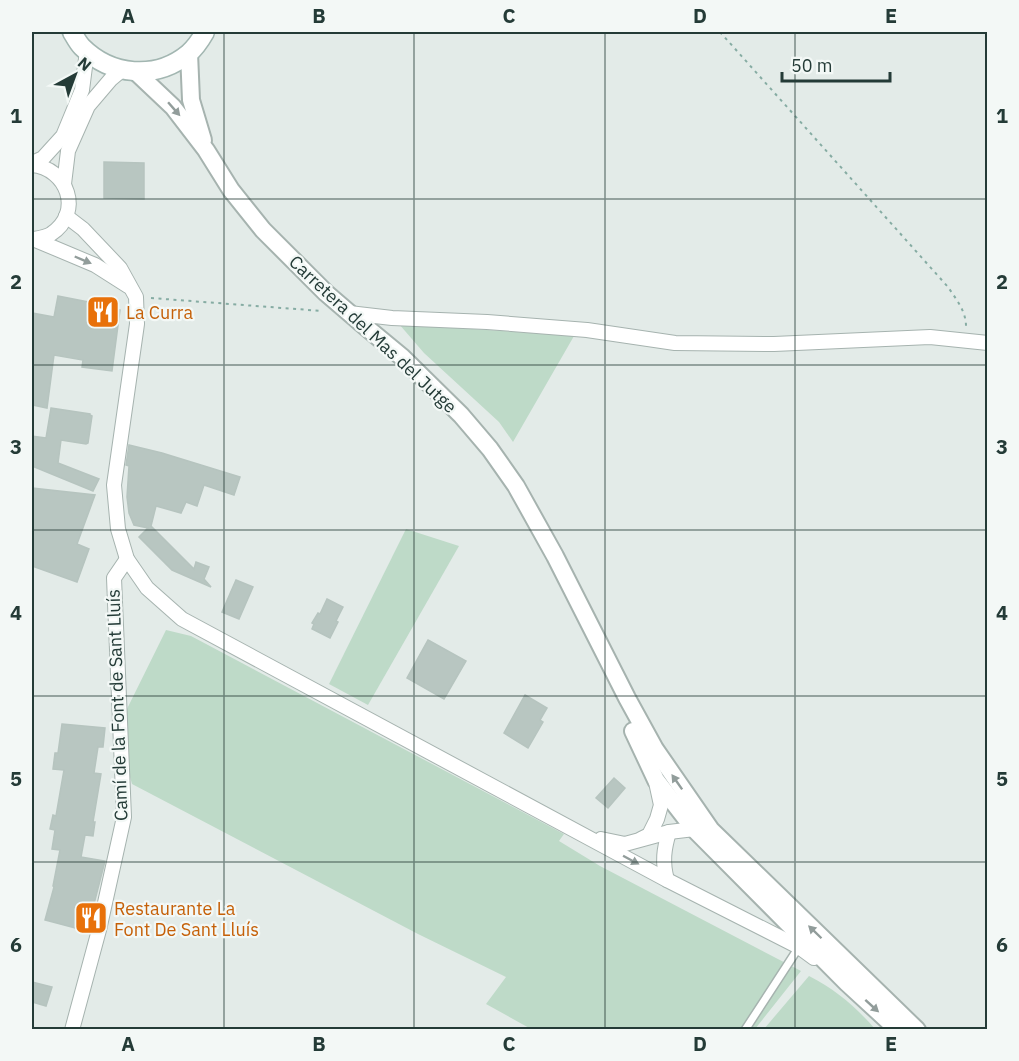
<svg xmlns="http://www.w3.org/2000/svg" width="1019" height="1061" font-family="'IBM Plex Sans',sans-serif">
<rect width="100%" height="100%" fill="#e3ebe8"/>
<g fill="#bedac8">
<polygon points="399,324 574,336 513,442 499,422 424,353"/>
<polygon points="406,529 459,546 368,705 329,684"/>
<polygon points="166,630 191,636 564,834 559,841 600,866 801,971 755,1029 531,1029 486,1004 506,977 418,934 132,784 125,759 123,717"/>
<path d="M809,976C835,989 856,1007 875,1029H764Z"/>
</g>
<g fill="#b8c6c1" stroke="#b6c4bf" stroke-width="1.5">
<polygon points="104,162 144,163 144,199 104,198"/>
<polygon points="58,296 104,305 105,299 118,302 117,309 120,310 112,371 82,367 83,360 54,355 47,408 32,405 32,313 54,317"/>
<polygon points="51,408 90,414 90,415 92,416 88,443 86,444 61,440 58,463 99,479 93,491 32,466 32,436 46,438"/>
<polygon points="129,445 162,453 240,477 234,495 204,485 197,506 186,502 181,513 156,506 151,526 194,569 196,562 209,567 204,579 211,587 172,570 139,537 148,528 134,525 129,513 127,497 129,466 126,465"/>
<polygon points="32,488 95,495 77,544 89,549 77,582 32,566"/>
<polygon points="236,580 253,587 239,619 222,612"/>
<polygon points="327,599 343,607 336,621 338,622 330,638 312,629 314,624 312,623 318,613 320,614"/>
<polygon points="428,640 466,661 444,699 407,678"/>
<polygon points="525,695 547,708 540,720 543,722 528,748 504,733"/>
<polygon points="62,724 105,728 103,747 98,747 94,773 101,774 93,822 95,822 93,836 85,835 81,857 105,861 87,931 45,920 54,887 53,886 60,850 52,849 55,830 50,829 53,815 56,816 64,770 53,769 55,753 58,753"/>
<polygon points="614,778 625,788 608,808 596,798"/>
<polygon points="32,982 52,987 46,1006 32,1002"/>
</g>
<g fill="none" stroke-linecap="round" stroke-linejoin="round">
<defs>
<polyline id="service" points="745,1030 799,947"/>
<g id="minor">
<polyline points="32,163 43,158 63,136 82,90 87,51"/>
<path d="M32,165C67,168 84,212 51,234C46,237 39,238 33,239"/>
<polyline points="64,184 68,151 88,106 111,79 123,69"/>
<polyline points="66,216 83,229 120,268 136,297 137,324 114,485 118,529 127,559 147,588 182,619 667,880 799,947 814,958"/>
<polyline points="33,239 95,265 128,286"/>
<polyline points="349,313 392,318 487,322 587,330 675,343 774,344 930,337 988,343"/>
<polyline points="601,839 625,844 669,832 703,828"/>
<polyline points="641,839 649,835 657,819 661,805 656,782"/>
<path d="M667,880C662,862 664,849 669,832"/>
<polyline points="72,1030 99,930 124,817 114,578 127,559"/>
</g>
<g id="tertiary">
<polyline points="189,53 191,100 203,140"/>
<polyline points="137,73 173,107 206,150 231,190 263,230 326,293 361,323 402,357 461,415 490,449 516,486 555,556 627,698 655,749 711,830 917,1030"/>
<polyline points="633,731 656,780 694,829 847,983 898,1030"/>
</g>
<path id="secondary" d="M72,32C75,37 78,43 82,47C111,76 156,80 188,54C195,48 201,39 205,32"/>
</defs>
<use href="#service" stroke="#a6b3af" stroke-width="10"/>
<use href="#minor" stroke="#a6b3af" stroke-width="16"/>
<use href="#tertiary" stroke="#a6b3af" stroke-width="20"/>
<use href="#secondary" stroke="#a2b6b1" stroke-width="21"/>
<g stroke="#86aca3" stroke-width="2" stroke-dasharray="3 4.5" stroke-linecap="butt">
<path d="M720,32L948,287C956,299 966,311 966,326"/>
<polyline points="151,298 322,311"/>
</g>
<use href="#service" stroke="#fff" stroke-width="7"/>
<use href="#minor" stroke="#fff" stroke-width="14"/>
<use href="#tertiary" stroke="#fff" stroke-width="16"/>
<use href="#secondary" stroke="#fff" stroke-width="18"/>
</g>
<defs><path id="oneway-solid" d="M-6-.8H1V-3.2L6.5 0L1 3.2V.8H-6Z" transform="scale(1.5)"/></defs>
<g fill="#929d9b">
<use href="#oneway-solid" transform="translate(174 109) rotate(49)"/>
<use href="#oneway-solid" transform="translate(83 260) rotate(23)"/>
<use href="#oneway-solid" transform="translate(677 782) rotate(-125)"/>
<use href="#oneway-solid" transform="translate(631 860) rotate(28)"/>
<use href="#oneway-solid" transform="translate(815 932) rotate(-136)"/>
<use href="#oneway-solid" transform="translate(872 1006) rotate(42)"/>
</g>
<path fill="none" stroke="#243b37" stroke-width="1.5" stroke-opacity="0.55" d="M224,32V1030M414,32V1030M605,32V1030M795,32V1030M32,199H988M32,365H988M32,530H988M32,696H988M32,862H988"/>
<defs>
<symbol id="restaurant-square" viewBox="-11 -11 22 22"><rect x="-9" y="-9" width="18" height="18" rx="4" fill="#e8710a" stroke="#f3f8f6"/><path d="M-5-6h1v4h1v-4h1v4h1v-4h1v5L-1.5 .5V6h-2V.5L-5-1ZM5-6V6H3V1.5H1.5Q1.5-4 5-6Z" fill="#fff"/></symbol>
</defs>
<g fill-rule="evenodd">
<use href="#restaurant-square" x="84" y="293" width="38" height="38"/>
<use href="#restaurant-square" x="72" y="899" width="38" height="38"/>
</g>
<g text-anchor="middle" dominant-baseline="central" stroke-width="4.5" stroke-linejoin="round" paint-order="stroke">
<g font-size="18" fill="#c56008" stroke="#f3f8f6" text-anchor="start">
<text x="126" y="312">La Curra</text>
<text x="114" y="908">Restaurante La<tspan x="114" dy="21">Font De Sant Lluís</tspan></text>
</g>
<g font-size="18" fill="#243b37" stroke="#f3f8f6">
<text transform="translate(373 334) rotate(43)">Carretera del Mas del Jutge</text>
<text transform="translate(117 705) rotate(-92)">Camí de la Font de Sant Lluís</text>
</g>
</g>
<rect width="1019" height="1061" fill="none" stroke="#f3f8f6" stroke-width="66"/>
<g transform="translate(75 75) rotate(41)" stroke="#f3f8f6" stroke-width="4.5" paint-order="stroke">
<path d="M0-4.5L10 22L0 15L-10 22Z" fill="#243b37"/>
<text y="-9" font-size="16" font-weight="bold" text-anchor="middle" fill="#243b37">N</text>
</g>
<path d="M782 72v9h108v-9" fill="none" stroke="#243b37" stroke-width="3"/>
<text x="791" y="72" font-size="18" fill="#243b37" stroke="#f3f8f6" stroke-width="4.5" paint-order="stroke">50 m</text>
<rect x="33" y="33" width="953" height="995" fill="none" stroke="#243b37" stroke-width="2"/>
<g font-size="20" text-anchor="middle" font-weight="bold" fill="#243b37">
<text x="128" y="23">A</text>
<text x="319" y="23">B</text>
<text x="509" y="23">C</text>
<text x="700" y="23">D</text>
<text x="891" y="23">E</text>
<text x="16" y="123">1</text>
<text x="1002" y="123">1</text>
<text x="16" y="289">2</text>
<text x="1002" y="289">2</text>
<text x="16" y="454">3</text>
<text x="1002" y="454">3</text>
<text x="16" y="620">4</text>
<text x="1002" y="620">4</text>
<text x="16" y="786">5</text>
<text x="1002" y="786">5</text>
<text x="16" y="952">6</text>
<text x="1002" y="952">6</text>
<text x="128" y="1051">A</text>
<text x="319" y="1051">B</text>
<text x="509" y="1051">C</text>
<text x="700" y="1051">D</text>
<text x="891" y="1051">E</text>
</g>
</svg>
